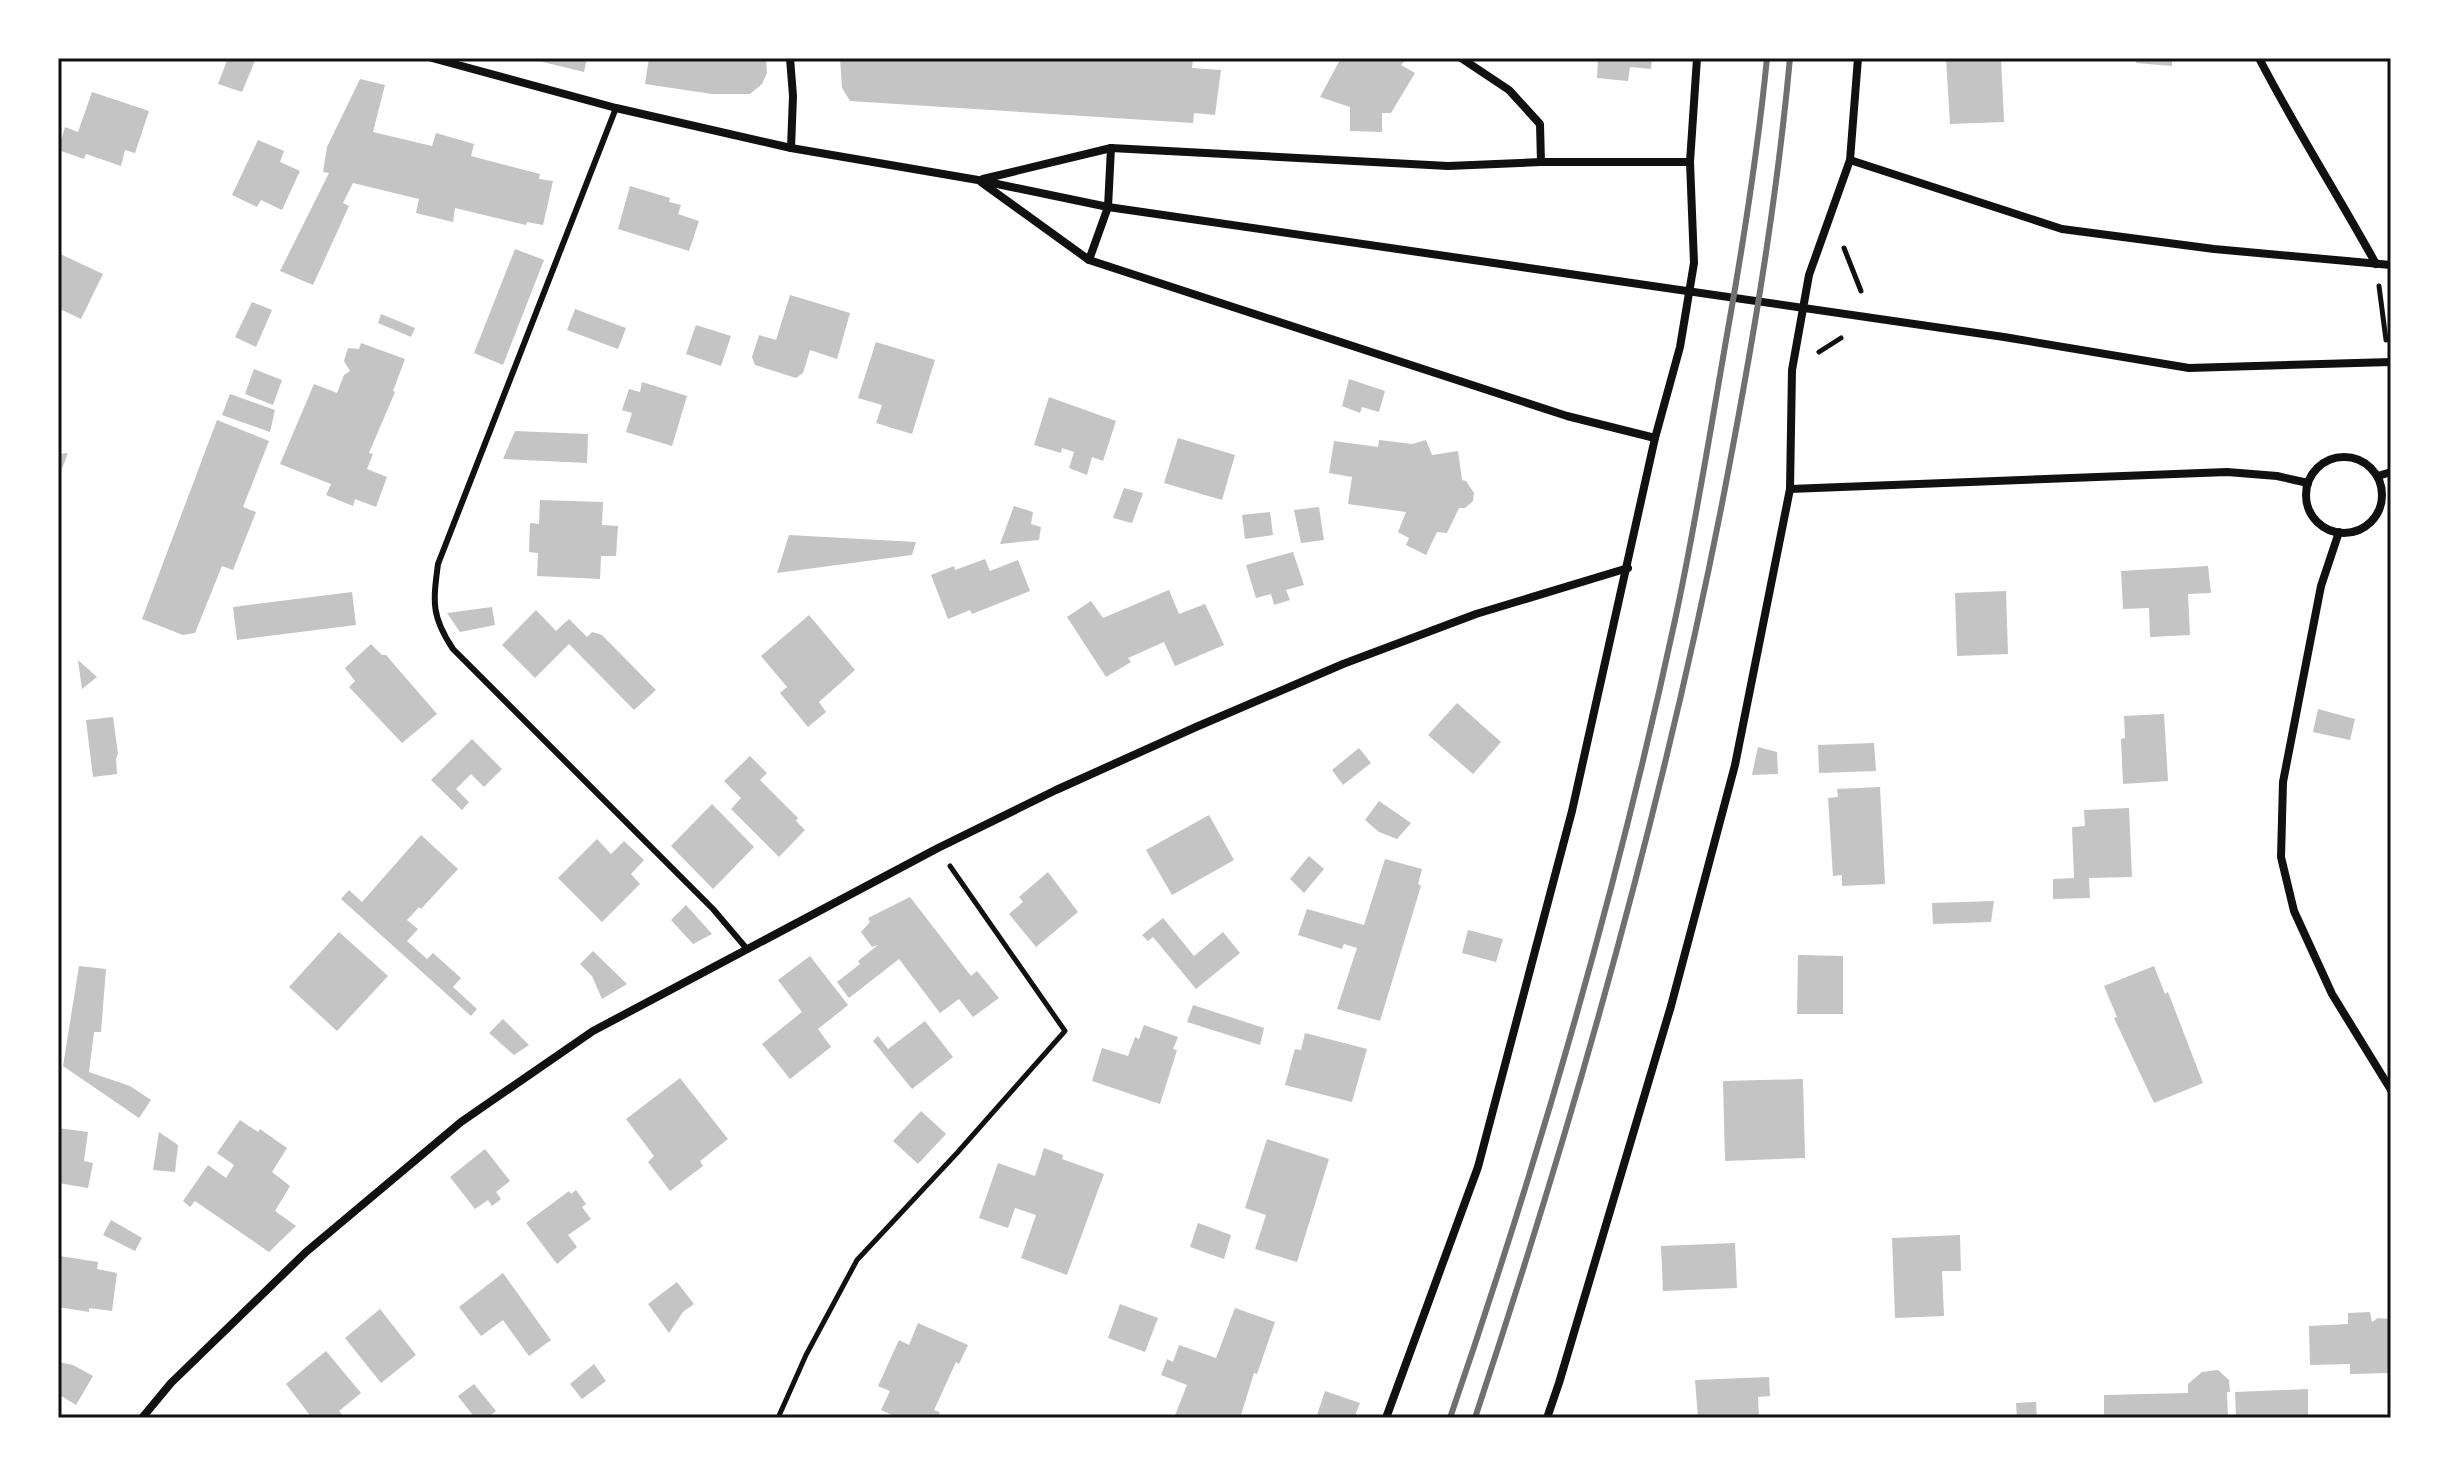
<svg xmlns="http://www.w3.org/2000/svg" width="2449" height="1476" font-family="'Nunito Sans',sans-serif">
<rect width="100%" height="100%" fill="#fff"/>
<g fill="#c4c4c4">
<polygon points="228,58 256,58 242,92 218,84"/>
<polygon points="527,58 587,58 584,72"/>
<polygon points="649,58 766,58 767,73 762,84 750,94 712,94 645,84"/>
<polygon points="840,58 1193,58 1192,68 1221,70 1215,115 1194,113 1193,123 850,101 842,88"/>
<polygon points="1341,58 1404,58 1406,59 1401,65 1415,73 1391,113 1382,113 1382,132 1350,131 1350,107 1320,97"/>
<polygon points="1598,58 1652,58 1651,69 1630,67 1628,81 1597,78"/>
<polygon points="1946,58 2001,58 2004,122 1950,124"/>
<polygon points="2137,58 2172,58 2172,66 2136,63"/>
<polygon points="360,79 385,85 373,132 432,146 436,133 474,144 471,156 540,174 539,179 553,181 543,225 527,222 526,225 455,208 453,222 416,213 419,199 353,183 343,203 349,206 313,285 280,271 329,173 323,172 327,147"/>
<polygon points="92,92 149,111 135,153 125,150 121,166 86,154 84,159 58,150 65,127 78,132"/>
<polygon points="258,140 284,151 280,162 300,171 282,210 261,200 257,207 232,195"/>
<polygon points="630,186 670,198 669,202 681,205 678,214 699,221 689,251 618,229"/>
<polygon points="515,249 544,260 503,365 474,353"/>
<polygon points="58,253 103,274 81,319 58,308"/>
<polygon points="790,295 850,313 837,359 810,350 803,373 796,378 755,365 752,357 759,335 776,340"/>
<polygon points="252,302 272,310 256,347 235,337"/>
<polygon points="575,309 626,328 618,349 567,330"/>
<polygon points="381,314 415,328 411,337 378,323"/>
<polygon points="696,325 731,336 721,366 686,354"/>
<polygon points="876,342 935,360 912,434 876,423 882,405 858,398"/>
<polygon points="361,343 405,359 393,391 395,392 369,453 373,454 367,469 387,477 376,507 355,499 353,506 326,495 331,484 280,464 314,384 337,393 344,375 350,371 344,361 348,348 359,349"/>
<polygon points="254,369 282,380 273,405 245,394"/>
<polygon points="1349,379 1385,391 1379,412 1362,407 1360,413 1342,406"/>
<polygon points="642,382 687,396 672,446 626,432 632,413 622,410 629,389 640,392"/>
<polygon points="230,394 275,410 270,432 222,415"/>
<polygon points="1049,397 1116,421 1103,461 1092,457 1087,475 1069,468 1074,452 1062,448 1061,453 1034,445"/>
<polygon points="217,420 269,441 243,507 256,512 233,570 222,566 195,633 183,635 142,619"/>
<polygon points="515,431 588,434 587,463 503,459"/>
<polygon points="1178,438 1235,455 1222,500 1164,483"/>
<polygon points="1379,440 1412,444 1426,440 1432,455 1458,451 1462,480 1466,481 1474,493 1473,501 1465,508 1459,508 1447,533 1437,532 1426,555 1406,545 1409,538 1398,532 1406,512 1348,504 1352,477 1329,473 1334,441 1378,447"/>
<polygon points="68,453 58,479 58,454"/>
<polygon points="1124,488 1143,493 1132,523 1113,518"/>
<polygon points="540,500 603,502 602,525 618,526 616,556 601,556 600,579 537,576 538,553 529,552 530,523 539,524"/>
<polygon points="1014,506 1033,512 1031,524 1041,527 1039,540 1000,544"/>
<polygon points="1319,507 1324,540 1301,543 1294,510"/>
<polygon points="1270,512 1273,535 1245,539 1242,515"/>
<polygon points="789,535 916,542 912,555 777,573"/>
<polygon points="1293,552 1304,585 1286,590 1290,600 1274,605 1271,594 1256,598 1246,565"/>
<polygon points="985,559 990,571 1018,560 1030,591 972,614 970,610 948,619 931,575 954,566 955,570"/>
<polygon points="2208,566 2211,593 2188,594 2190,635 2150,637 2149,608 2123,609 2121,571"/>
<polygon points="1169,590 1179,614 1205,604 1224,645 1175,666 1164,642 1128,658 1131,662 1106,677 1067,617 1091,601 1103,618"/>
<polygon points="2006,591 2008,654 1957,656 1955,593"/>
<polygon points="352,592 356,625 237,640 233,607"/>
<polygon points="492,607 495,625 460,632 447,613"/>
<polygon points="536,610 556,631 569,619 587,637 592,632 602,635 656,690 634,710 569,644 535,678 502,645"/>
<polygon points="809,615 855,670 819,702 826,712 808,727 780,693 787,687 761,656"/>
<polygon points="371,644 382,655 386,655 437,714 402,743 349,687 355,681 345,668"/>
<polygon points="78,660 97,677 82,689"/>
<polygon points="1457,703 1501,742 1473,774 1428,735"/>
<polygon points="2318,709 2355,719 2350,740 2313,732"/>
<polygon points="2164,714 2168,781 2123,784 2121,739 2125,738 2124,716"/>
<polygon points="113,717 118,754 116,758 117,774 93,777 86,720"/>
<polygon points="472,739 502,769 484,787 471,774 456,789 469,802 462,810 431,780"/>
<polygon points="1874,743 1876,771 1819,773 1818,745"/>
<polygon points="1758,747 1777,752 1778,774 1752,775"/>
<polygon points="1359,748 1371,763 1343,785 1332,770"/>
<polygon points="750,756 767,773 760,780 798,818 796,821 805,830 779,857 731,809 741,798 724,781"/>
<polygon points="1880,787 1885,884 1842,886 1842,875 1833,876 1828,798 1838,797 1837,789"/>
<polygon points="1379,801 1411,823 1397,839 1379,832 1365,820"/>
<polygon points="712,804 754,847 713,889 671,846"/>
<polygon points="2129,808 2132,877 2089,878 2090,898 2053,899 2053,879 2074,878 2072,827 2085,826 2084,810"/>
<polygon points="1209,815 1234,860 1172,895 1146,850"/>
<polygon points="421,835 458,869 421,909 419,907 407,920 418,929 407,941 427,959 433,953 461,978 453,987 477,1009 471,1016 341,899 349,890 362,902"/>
<polygon points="597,839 611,854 624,841 644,860 631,874 640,884 602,922 558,878"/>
<polygon points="1309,856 1324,869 1304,893 1290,879"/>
<polygon points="1385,859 1422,869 1418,884 1421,886 1380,1021 1337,1009 1357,948 1344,944 1342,949 1298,935 1307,909 1364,925"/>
<polygon points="1048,872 1078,912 1036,947 1009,914 1023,902 1019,897"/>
<polygon points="910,897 971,976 977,971 999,998 973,1017 959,999 940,1013 899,959 849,998 837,982 860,964 858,961 878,945 872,947 861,932 870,922 868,918"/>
<polygon points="1994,901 1991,922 1933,924 1932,903"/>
<polygon points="686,905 712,934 693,944 671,920"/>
<polygon points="1163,918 1194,956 1223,932 1240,953 1196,989 1153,937 1148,941 1142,935"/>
<polygon points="1468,930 1503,939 1496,962 1462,953"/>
<polygon points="339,932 388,976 337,1031 289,987"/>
<polygon points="593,951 627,984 602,999 592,976 580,964"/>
<polygon points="1798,955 1843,956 1843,1014 1797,1014"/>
<polygon points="810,956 848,1005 818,1029 831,1047 790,1079 762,1044 802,1012 778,980"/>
<polygon points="79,966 106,969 101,1032 94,1032 89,1072 130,1086 151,1100 139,1118 63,1066"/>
<polygon points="2154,966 2165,994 2168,992 2203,1083 2154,1103 2114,1018 2117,1017 2104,986"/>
<polygon points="1193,1005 1264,1028 1260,1045 1187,1022"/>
<polygon points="503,1019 529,1045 514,1055 489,1033"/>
<polygon points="925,1021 953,1057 912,1089 873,1041 878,1036 888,1049"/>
<polygon points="1144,1025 1178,1037 1173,1049 1177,1050 1160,1104 1092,1081 1102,1048 1128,1056 1135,1037 1139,1039"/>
<polygon points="1305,1033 1367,1049 1352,1102 1285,1085 1295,1049 1301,1050"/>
<polygon points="680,1078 728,1139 700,1161 703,1166 670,1191 648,1162 654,1156 626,1119"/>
<polygon points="1803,1079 1805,1158 1725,1161 1723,1081"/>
<polygon points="921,1111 946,1134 918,1164 893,1141"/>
<polygon points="240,1120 258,1132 260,1129 287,1148 272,1172 290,1186 275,1211 296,1226 269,1252 195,1201 190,1207 183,1201 208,1165 226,1178 234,1165 217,1153"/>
<polygon points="58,1128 88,1132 84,1161 93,1163 88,1188 58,1183"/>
<polygon points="159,1132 178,1145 175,1172 153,1170"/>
<polygon points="1267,1139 1329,1159 1297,1262 1255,1249 1266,1215 1245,1208"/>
<polygon points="1044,1148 1063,1155 1062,1159 1104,1174 1067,1275 1021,1258 1036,1215 1015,1208 1008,1228 979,1218 998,1163 1035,1176"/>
<polygon points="485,1149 510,1181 496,1192 501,1199 492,1206 488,1200 475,1209 450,1177"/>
<polygon points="576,1190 586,1204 582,1207 591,1219 568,1235 577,1247 557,1264 526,1223 569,1191 571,1194"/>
<polygon points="111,1220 142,1238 135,1251 103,1235"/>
<polygon points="1198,1223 1231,1235 1224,1259 1190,1247"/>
<polygon points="1960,1235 1961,1271 1942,1271 1944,1316 1895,1318 1892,1238"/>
<polygon points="1735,1243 1737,1288 1663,1291 1661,1246"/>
<polygon points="60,1256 98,1262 97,1269 117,1273 112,1311 89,1308 89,1312 58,1307"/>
<polygon points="503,1273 551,1340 529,1356 503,1320 481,1336 459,1307"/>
<polygon points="677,1282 694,1304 683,1312 669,1333 648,1304"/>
<polygon points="1120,1304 1158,1318 1145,1352 1108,1338"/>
<polygon points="1235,1308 1275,1322 1257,1374 1254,1373 1240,1418 1174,1418 1187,1385 1161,1375 1167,1359 1173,1362 1179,1345 1216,1358"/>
<polygon points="380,1309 416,1355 381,1383 345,1338"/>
<polygon points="2370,1312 2372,1322 2378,1318 2391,1319 2391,1373 2350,1374 2350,1364 2310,1365 2309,1326 2348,1324 2348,1313"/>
<polygon points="918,1323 968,1345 959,1364 956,1362 934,1410 940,1412 937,1418 899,1418 881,1410 890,1391 878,1386 899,1340 909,1345"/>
<polygon points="326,1351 361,1393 339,1411 345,1418 312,1418 286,1384"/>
<polygon points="58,1362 73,1365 93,1376 76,1405 58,1394"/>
<polygon points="594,1364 606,1381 582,1399 570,1384"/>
<polygon points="2218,1370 2229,1380 2230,1392 2227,1392 2228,1418 2104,1418 2104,1395 2188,1393 2188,1384 2202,1372"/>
<polygon points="1769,1377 1770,1396 1758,1397 1759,1418 1698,1418 1695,1380"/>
<polygon points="474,1384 496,1411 487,1418 475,1418 458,1396"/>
<polygon points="2308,1389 2308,1418 2236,1418 2235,1392"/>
<polygon points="1325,1391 1360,1403 1354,1418 1324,1418 1317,1415"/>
<polygon points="2036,1402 2037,1418 2017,1418 2016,1403"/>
</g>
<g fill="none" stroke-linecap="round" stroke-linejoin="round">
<g stroke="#111" stroke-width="5">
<polyline points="1844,248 1861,291"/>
<polyline points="2379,286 2386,340"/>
<polyline points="1819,352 1841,338"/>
<polyline points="778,1418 806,1355 857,1260 957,1153 1065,1031 950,866"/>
</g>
<path stroke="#111" stroke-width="6" d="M616,108L438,564C433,602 431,616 453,649L713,909L747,949"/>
<g stroke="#111" stroke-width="8">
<polyline points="432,58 616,108 791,148 978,180 1108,207 2004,337 2189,368 2391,362"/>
<polyline points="790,58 793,96 791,148"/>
<polyline points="1461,58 1509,90 1540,124 1541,162"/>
<path d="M2259,58C2295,128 2338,195 2376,264"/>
<polyline points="1850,160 2062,229 2214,249 2391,265"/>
<polyline points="983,179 1111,148 1448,166 1541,162 1690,162"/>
<polyline points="981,182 1089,260 1567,416 1655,438"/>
<polyline points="1089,260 1108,207 1111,148"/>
<circle cx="2344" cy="495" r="38"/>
<polyline points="2378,476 2391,472"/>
<polyline points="1790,489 2227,472 2277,476 2308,483"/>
<polyline points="2339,532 2321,586 2283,782 2281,857 2294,911 2332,994 2391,1090"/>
<polyline points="142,1418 171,1383 306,1252 461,1122 593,1031 938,848 1056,790 1196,727 1343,664 1476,614 1628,568"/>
<polyline points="1386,1418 1478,1167 1572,811 1655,438 1680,347 1694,263 1690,162 1697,58"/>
<polyline points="1547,1418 1559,1383 1671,1006 1735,765 1790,489 1792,370 1809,275 1850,160 1858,58"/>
</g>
<g stroke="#707070" stroke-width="6">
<path d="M1450,1418C1540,1156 1617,890 1675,620C1696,523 1711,426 1728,329C1744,239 1758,149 1767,58"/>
<path d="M1475,1418C1574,1120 1660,818 1721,509C1750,359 1776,210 1790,58"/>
</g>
</g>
<rect width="2449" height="1476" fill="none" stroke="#ffffff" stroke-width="120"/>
<rect x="60" y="60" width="2329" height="1356" fill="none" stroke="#111" stroke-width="3"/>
</svg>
